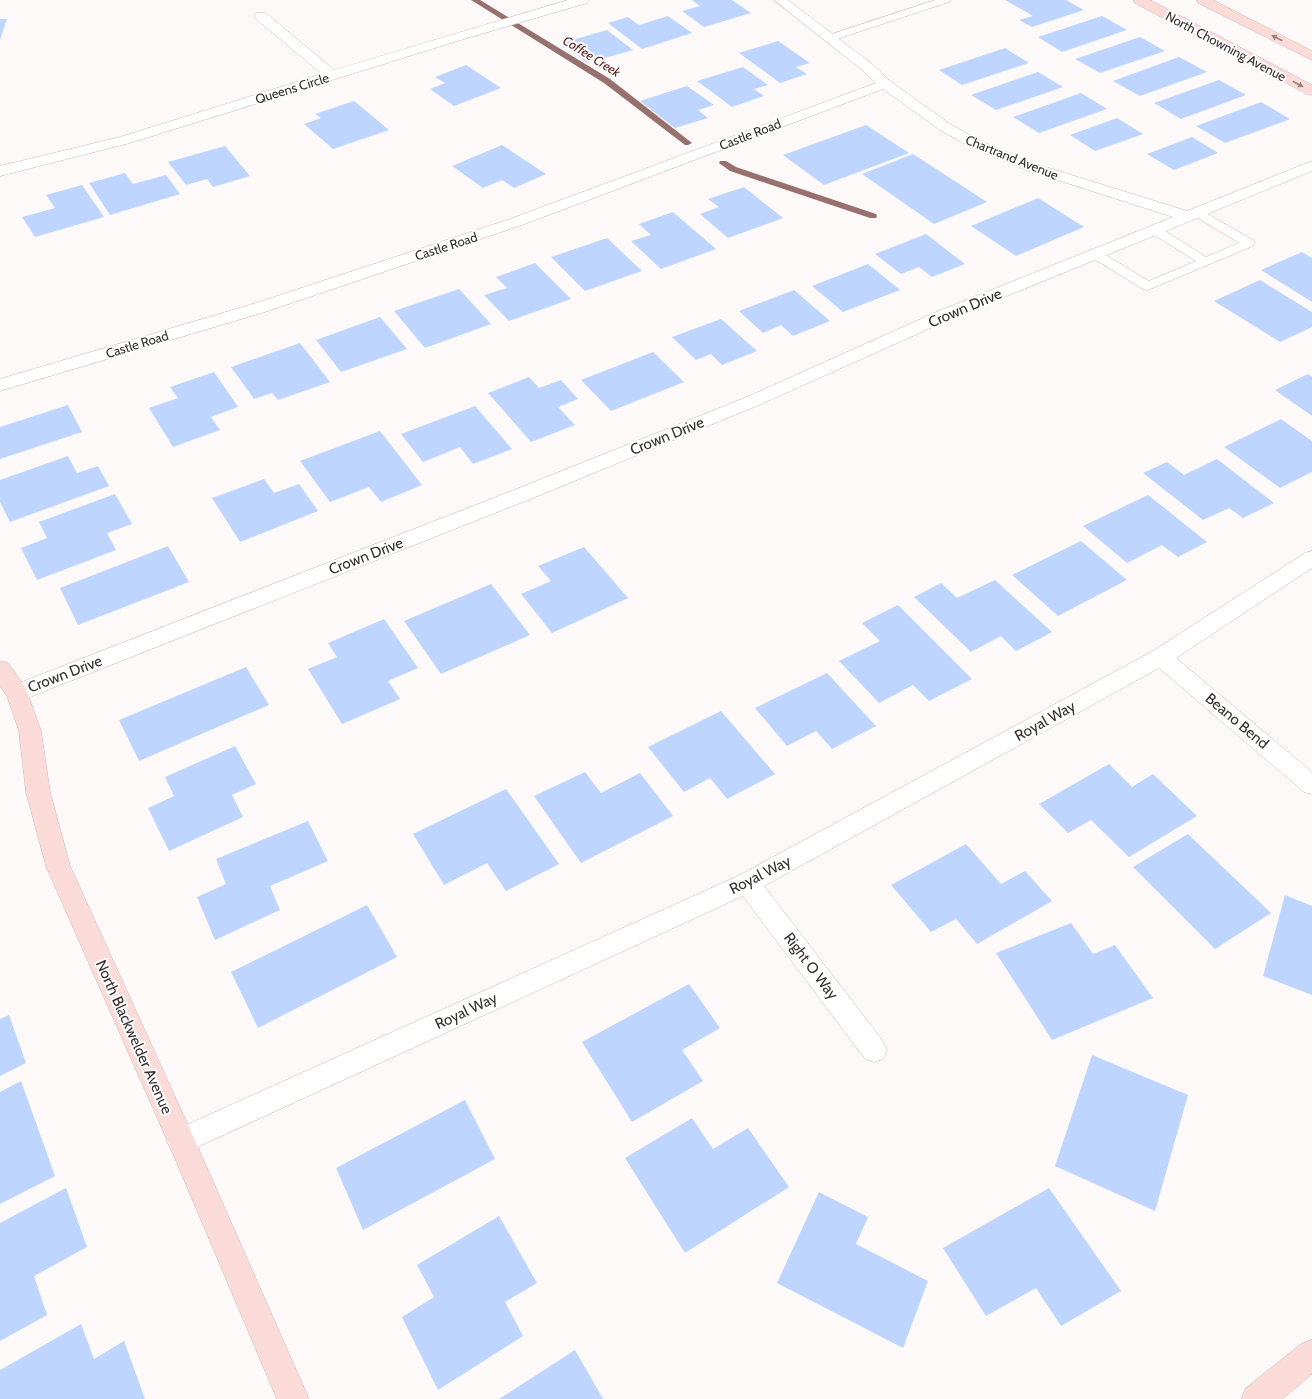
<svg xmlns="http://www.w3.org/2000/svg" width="1312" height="1399" font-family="Cabin,sans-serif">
<rect width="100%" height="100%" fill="#fdf9f9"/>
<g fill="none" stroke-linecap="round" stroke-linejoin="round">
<g fill="#97716d" fill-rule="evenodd">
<polygon points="471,0 480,0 610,79 692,143 688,145 685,145 604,83"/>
<polygon points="720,161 726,161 736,167 876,214 877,216 876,218 870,218 730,171 719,163"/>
</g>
</g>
<g fill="#bed5ff">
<polygon points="692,0 732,0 751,13 704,27 682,11 700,6"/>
<polygon points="1005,0 1066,0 1084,10 1032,27 1019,20 1033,16"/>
<polygon points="668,16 692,33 642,49 608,23 628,17 639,25"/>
<polygon points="1102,16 1127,30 1062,52 1038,37"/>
<polygon points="0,19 7,19 0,40"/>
<polygon points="607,30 633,50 587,63 562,43"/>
<polygon points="1140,37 1165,51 1100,73 1075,59"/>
<polygon points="778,41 810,63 796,67 807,74 780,83 739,53"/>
<polygon points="1005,48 1029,63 962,85 939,70"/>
<polygon points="1179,57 1207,72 1140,96 1113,81"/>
<polygon points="466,65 501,88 454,106 430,89 445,83 435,77"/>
<polygon points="743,67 768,85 754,89 764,96 732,107 697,81"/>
<polygon points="1038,72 1063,87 996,110 971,95"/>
<polygon points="1219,80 1246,95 1181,119 1154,103"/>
<polygon points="687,86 714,105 698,110 708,118 675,128 640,101"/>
<polygon points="1081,93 1107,109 1039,133 1013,117"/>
<polygon points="354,101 389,130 333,149 304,124 321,118 315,114"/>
<polygon points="1261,102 1290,119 1225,143 1196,126"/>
<polygon points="1117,118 1143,134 1095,151 1070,135"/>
<polygon points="866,125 909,153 824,185 783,155"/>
<polygon points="1192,137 1218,153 1174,170 1147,154"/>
<polygon points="502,145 546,174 514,188 502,180 483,188 452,166"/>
<polygon points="225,146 250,176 213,187 207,179 186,185 168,162"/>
<polygon points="913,154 987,202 934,224 862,174"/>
<polygon points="125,173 133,184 166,175 180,194 110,215 89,183"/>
<polygon points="82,185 104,217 35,237 22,217 55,208 46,195"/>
<polygon points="744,187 783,218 728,238 700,214 719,207 708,199"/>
<polygon points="1038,198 1084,227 1016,256 971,226"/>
<polygon points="673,212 716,249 661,269 631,241 651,235 639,224"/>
<polygon points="926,234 965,264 932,277 919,267 901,274 875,254"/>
<polygon points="607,238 642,271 585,291 551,257"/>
<polygon points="1302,252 1312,258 1312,302 1261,270"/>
<polygon points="535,263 571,299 509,321 484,295 507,288 496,277"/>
<polygon points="868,264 900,290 843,312 812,286"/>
<polygon points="1260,280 1312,312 1312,327 1280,342 1214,301"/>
<polygon points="459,289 491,324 425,348 394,311"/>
<polygon points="794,290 830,321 793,336 781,325 763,333 739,311"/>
<polygon points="380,317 407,349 341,372 316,340"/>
<polygon points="721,319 757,351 722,365 711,354 696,360 672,337"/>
<polygon points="300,343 330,382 278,400 272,393 254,399 231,367"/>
<polygon points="653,352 684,382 611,411 581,380"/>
<polygon points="214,372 238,407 211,417 220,430 173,447 149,408 178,398 170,387"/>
<polygon points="1308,374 1312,377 1312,416 1275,390"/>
<polygon points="529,377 539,388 561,380 578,399 558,407 575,425 531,442 488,393"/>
<polygon points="68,405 82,432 0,459 0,427"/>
<polygon points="475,406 512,449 473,464 460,447 423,462 401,434"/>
<polygon points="1281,419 1312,441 1312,472 1280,488 1224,447"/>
<polygon points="380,431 422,485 381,502 369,487 330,502 300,461"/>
<polygon points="68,456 77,473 98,466 109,486 10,522 0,502 0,480"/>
<polygon points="1217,459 1274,503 1243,518 1229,508 1203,520 1143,473 1167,462 1184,475"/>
<polygon points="264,479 274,493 299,484 318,511 240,542 212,498"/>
<polygon points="115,494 132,524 107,533 116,550 37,580 21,548 47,538 39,522"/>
<polygon points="1148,495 1207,542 1178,557 1162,545 1127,563 1083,526"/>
<polygon points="1081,541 1127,580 1058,616 1012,575"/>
<polygon points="168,546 189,582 78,625 60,588"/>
<polygon points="584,547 628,598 552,633 521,594 551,581 538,566"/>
<polygon points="995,580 1052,632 1016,651 1001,636 971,652 914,597 941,583 957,598"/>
<polygon points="491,584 530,635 441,674 404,621"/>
<polygon points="898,605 972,679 929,701 913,685 879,703 839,661 880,641 862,623"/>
<polygon points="384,619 418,668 388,681 400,699 342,724 308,669 337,657 328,643"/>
<polygon points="246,667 269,705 139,761 119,720"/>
<polygon points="827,673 876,726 832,749 816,731 787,746 755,708"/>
<polygon points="721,711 775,774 727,799 710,778 684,792 648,747"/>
<polygon points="235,746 256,784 232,795 243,817 169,851 148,808 174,796 165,777"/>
<polygon points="1109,764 1132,787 1153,774 1197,816 1129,857 1091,820 1068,833 1039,804"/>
<polygon points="585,772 601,793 640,773 673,816 581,863 534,796"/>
<polygon points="506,789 559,864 506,891 487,863 444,885 413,834"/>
<polygon points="308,821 328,861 270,886 280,910 215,940 197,897 226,884 216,859"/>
<polygon points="1188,834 1271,913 1215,949 1133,867"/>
<polygon points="966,844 1001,884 1025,871 1052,901 977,944 956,919 931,932 891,885"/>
<polygon points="1285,895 1312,906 1312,995 1263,976"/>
<polygon points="367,905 397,957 258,1028 231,972"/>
<polygon points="1071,923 1093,954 1115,945 1153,998 1052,1040 996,953"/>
<polygon points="689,984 720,1028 682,1050 703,1081 632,1122 582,1042"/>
<polygon points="9,1015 26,1063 0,1076 0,1019"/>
<polygon points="1092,1055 1188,1095 1155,1211 1055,1166"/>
<polygon points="21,1081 55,1176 0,1204 0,1092"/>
<polygon points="465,1100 495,1159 363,1230 336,1168"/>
<polygon points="692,1118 713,1149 748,1128 789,1187 685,1253 625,1158"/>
<polygon points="66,1188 87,1247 34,1276 47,1315 0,1341 0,1223"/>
<polygon points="1049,1188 1121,1291 1061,1326 1036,1288 986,1316 943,1248"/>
<polygon points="819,1192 868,1217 856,1244 928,1281 903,1348 777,1283"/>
<polygon points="499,1216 537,1283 505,1302 523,1336 438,1390 402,1317 434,1297 417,1265"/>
<polygon points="81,1324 94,1359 124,1341 145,1399 0,1399 0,1370"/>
<polygon points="575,1350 603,1399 499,1399"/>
</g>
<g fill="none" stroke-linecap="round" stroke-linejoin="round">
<defs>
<g id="lane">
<polygon points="935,0 950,0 949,2 834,40 830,41 825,38 826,36"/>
<polygon points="1197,208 1253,240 1255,243 1253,246 1148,290 1143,289 1091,257 1089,254 1091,251 1099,251 1149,281 1196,261 1151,233 1149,230 1151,227 1159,227 1206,257 1239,243 1193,215 1191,212 1193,209"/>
</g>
<g id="street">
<polygon points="568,0 588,0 587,3 464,39 130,143 0,176 0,166 120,137 322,74 256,19 254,16 256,13 266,13 334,70"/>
<polygon points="774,0 788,0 872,64 890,81 950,124 978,140 1036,164 1187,211 1312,161 1312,171 946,321 759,405 528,500 25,699 17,701 9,699 6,693 9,687 514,490 747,397 934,313 1173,217 1026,170 968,146 940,130 883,89 522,225 268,311 0,391 0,379 256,303 510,219 876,83 862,70"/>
<polygon points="1312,551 1312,568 1176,658 1312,772 1312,794 1304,792 1159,668 764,886 883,1041 887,1050 883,1059 874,1062 865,1059 743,896 191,1150 181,1154 171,1150 167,1141 171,1132 738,876 1153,651 1305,553"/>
</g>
<g id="secondary">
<polygon points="1134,0 1150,0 1312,85 1312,95 1307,94 1135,3"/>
<polygon points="1197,0 1213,0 1312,51 1312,60 1198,3"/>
<polygon points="0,661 8,663 25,687 41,731 50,792 70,866 191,1132 309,1399 277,1399 171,1149 46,866 26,792 19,731 7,696 0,686"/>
<polygon points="1312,1340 1312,1374 1282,1399 1241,1399 1246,1388 1301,1344"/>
</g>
</defs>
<use href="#lane" stroke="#ccb9b7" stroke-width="1"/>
<use href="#street" stroke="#ccb9b7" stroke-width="1"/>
<use href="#secondary" stroke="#ccb9b7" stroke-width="1"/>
<use href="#lane" fill="#fff" fill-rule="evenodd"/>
<use href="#street" fill="#fff" fill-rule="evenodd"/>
<use href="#secondary" fill="#fbdbd8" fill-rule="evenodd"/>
</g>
<defs><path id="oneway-solid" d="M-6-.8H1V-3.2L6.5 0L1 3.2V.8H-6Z"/></defs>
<g fill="#988482">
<use href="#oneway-solid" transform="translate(1277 38) rotate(-153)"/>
<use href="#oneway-solid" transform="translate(1298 84) rotate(28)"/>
</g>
<g text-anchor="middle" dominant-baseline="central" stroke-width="4" stroke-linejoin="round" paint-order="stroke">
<g font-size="13" fill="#362e2d" stroke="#fff">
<text transform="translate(1226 46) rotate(28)">North Chowning Avenue</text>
<text transform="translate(292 88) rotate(-17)">Queens Circle</text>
<text transform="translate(750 134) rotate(-21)">Castle Road</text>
<text transform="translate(1012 157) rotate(22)">Chartrand Avenue</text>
<text transform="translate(446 246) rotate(-18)">Castle Road</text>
<text transform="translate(137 344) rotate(-17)">Castle Road</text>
</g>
<g font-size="13" font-style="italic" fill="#591a16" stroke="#fff">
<text transform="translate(592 56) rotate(32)">Coffee Creek</text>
</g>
<g font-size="15" fill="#362e2d" stroke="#fff">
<text transform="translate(965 308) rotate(-23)">Crown Drive</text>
<text transform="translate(667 436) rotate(-22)">Crown Drive</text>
<text transform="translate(366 556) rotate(-21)">Crown Drive</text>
<text transform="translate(65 674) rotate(-21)">Crown Drive</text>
<text transform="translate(1045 721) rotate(-29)">Royal Way</text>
<text transform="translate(1237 721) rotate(40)">Beano Bend</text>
<text transform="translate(760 875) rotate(-27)">Royal Way</text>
<text transform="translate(811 966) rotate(53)">Right O Way</text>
<text transform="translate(466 1011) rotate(-25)">Royal Way</text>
<text transform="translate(134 1037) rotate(66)">North Blackwelder Avenue</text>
</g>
</g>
</svg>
